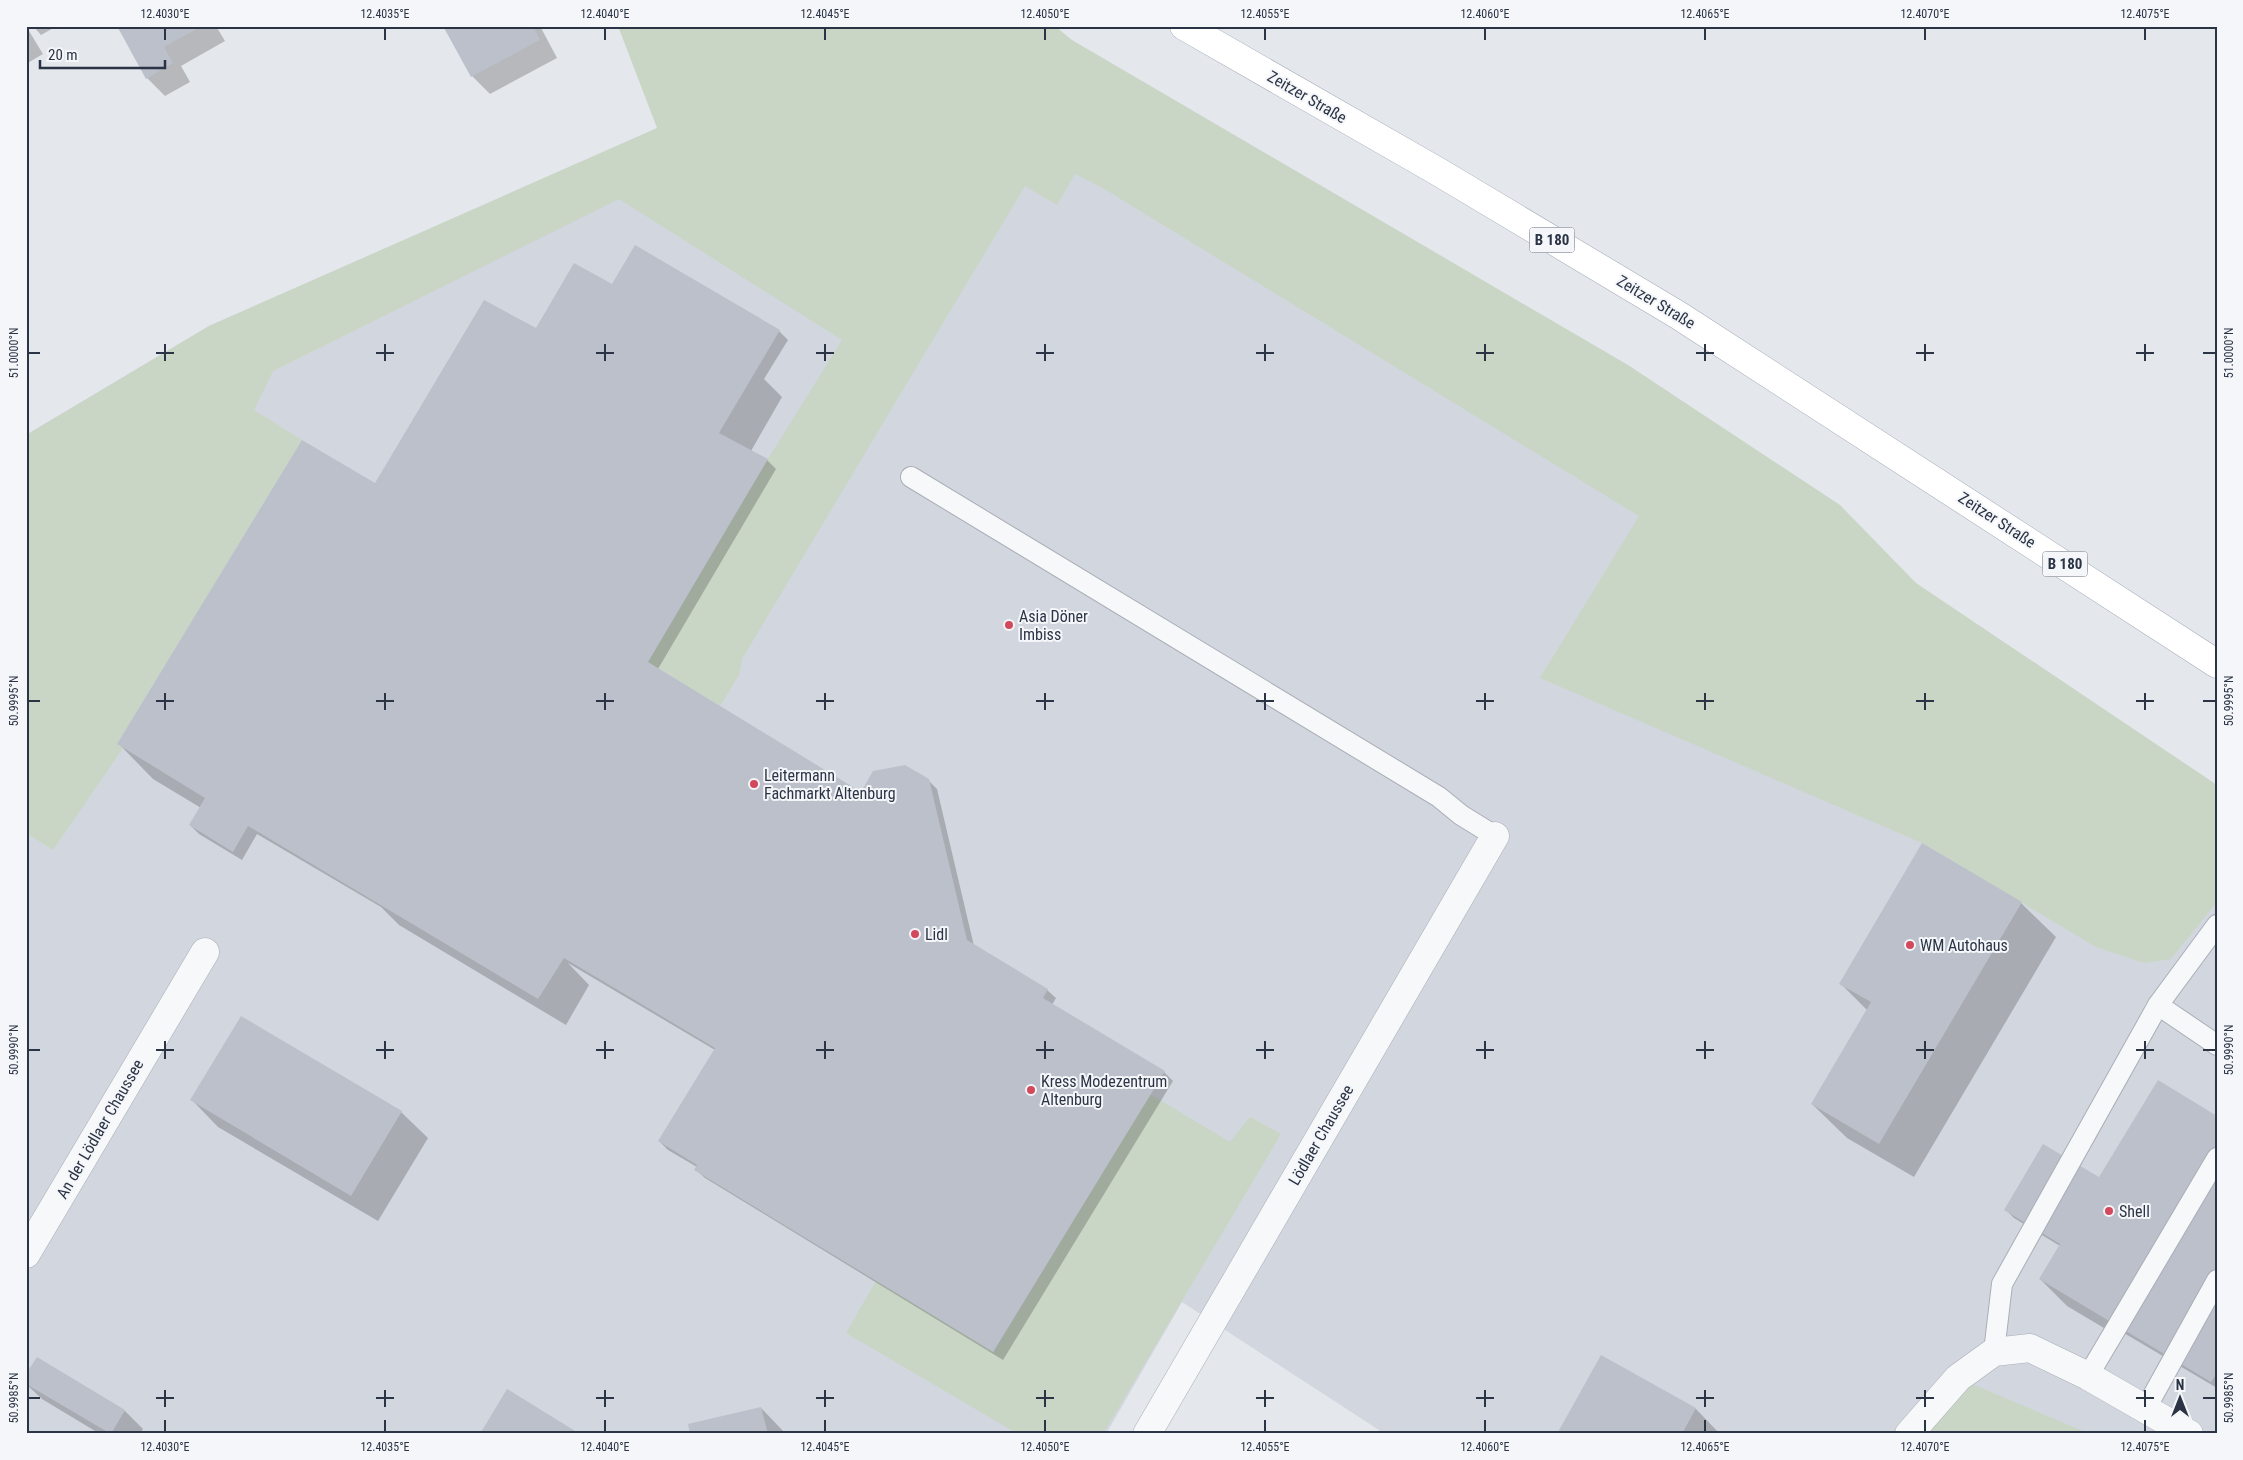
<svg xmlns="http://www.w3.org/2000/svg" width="2243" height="1460" font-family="'Roboto Condensed',sans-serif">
<rect width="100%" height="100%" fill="#e4e7ec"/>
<polygon fill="#d2d6de" points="870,37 2217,868 2217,1434 1377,1434 1379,1430 1182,1302 1106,1434 26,1434 26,435 209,326"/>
<g fill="#c9d6c5">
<polygon points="618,26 1055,26 1072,40 1628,365 1840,505 1916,583 2217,785 2217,900 2213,907 2171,959 2144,963 2096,947 1922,843 1540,678 1639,516 1101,187 1075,174 1057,205 1025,186 742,659 739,675 720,706 648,662 768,459 842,340 619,199 273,371 254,410 302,440 117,744 123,748 53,850 26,833 26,435 209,326 657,128"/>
<polygon points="1150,1094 1230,1142 1250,1117 1281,1134 1103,1434 1018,1434 846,1333 876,1281 994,1352"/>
<polygon points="1958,1378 2083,1431 2082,1434 1909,1434"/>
</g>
<g fill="#0003">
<polygon points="26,26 43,54 26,64"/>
<polygon points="33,26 57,26 41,35"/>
<polygon points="118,26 216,26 225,41 181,66 190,82 165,96 147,78"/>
<polygon points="445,26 540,26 557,58 490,94 472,76"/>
<polygon points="779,331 788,340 764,379 782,397 751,451 767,460 776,469 658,669 861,794 928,780 937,789 974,946 1047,990 1056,998 1052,1005 1164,1072 1173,1081 1003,1360 705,1178 696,1170 697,1167 668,1150 659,1141 715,1050 568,963 589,985 566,1025 399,925 381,907 257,834 242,860 199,834 190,825 201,808 153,779 119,744 375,485 544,335"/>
<polygon points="2021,903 2056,937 1914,1177 1847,1138 1812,1104 1868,1011 1841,984"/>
<polygon points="192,1100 401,1112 428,1138 378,1221 218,1127"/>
<polygon points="2217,1117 2217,1388 2112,1326 2109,1331 2067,1306 2040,1279 2060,1246 2014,1218 2005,1209 2100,1179"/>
<polygon points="1602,1357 1696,1409 1720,1434 1558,1434"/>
<polygon points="26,1384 125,1411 143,1429 140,1434 100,1434 42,1399"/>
<polygon points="761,1408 786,1434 691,1434"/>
</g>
<g fill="#bbc0ca">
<polygon points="117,26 202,26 164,47 173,63 146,79"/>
<polygon points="443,26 533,26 540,40 471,77"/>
<polygon points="635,245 780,330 719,433 768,459 648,662 861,792 873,771 905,765 929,779 967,940 1048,989 1043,998 1165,1071 993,1352 694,1170 697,1165 658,1141 715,1048 564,958 538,999 248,826 233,852 189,825 205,798 117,744 302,440 375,483 484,300 536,328 574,263 612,284"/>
<polygon points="1922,843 2022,902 1879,1144 1811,1104 1871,1002 1839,984"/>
<polygon points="241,1016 402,1111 351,1196 190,1100"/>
<polygon points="2158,1080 2217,1116 2217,1373 2211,1382 2039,1279 2060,1244 2004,1210 2043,1144 2099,1177"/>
<polygon points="1601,1355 1696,1408 1682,1434 1557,1434"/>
<polygon points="37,1357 125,1410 111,1434 26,1384 26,1374"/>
<polygon points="507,1389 580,1434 480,1434"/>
<polygon points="761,1407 768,1434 690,1434 688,1424"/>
</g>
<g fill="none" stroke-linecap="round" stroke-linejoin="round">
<defs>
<g id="lane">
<polyline points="911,477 1439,797 1461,815 1495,836"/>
<polyline points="2158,1005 2217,1045"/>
<polyline points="1994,1352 2002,1284 2158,1005 2217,925"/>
<polyline points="2088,1376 2217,1158"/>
<polyline points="2146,1408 2217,1280"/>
</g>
<g id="street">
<polyline points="26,1254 205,952"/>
<polyline points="1147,1434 1495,836"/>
<polyline points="1909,1434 1958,1378 1994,1352 2030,1348 2088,1376 2189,1434"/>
</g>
<polyline id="primary" points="1184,26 1437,171 1678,315 2217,664"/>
</defs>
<use href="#lane" stroke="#a9aeb7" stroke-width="22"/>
<use href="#street" stroke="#a9aeb7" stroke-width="29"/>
<use href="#primary" stroke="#a3abb8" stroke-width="29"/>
<use href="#lane" stroke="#f7f8fa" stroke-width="20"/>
<use href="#street" stroke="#f7f8fa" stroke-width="28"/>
<use href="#primary" stroke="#fff" stroke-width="28"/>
</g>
<path fill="none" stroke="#2b3445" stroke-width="2" d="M165,28V40M385,28V40M605,28V40M825,28V40M1045,28V40M1265,28V40M1485,28V40M1705,28V40M1925,28V40M2145,28V40M165,344V361M385,344V361M605,344V361M825,344V361M1045,344V361M1265,344V361M1485,344V361M1705,344V361M1925,344V361M2145,344V361M28,353H40M156,353H174M376,353H394M596,353H614M816,353H834M1036,353H1054M1256,353H1274M1476,353H1494M1696,353H1714M1916,353H1934M2136,353H2154M2203,353H2216M165,693V710M385,693V710M605,693V710M825,693V710M1045,693V710M1265,693V710M1485,693V710M1705,693V710M1925,693V710M2145,693V710M28,701H40M156,701H174M376,701H394M596,701H614M816,701H834M1036,701H1054M1256,701H1274M1476,701H1494M1696,701H1714M1916,701H1934M2136,701H2154M2203,701H2216M165,1041V1059M385,1041V1059M605,1041V1059M825,1041V1059M1045,1041V1059M1265,1041V1059M1485,1041V1059M1705,1041V1059M1925,1041V1059M2145,1041V1059M28,1050H40M156,1050H174M376,1050H394M596,1050H614M816,1050H834M1036,1050H1054M1256,1050H1274M1476,1050H1494M1696,1050H1714M1916,1050H1934M2136,1050H2154M2203,1050H2216M165,1390V1407M385,1390V1407M605,1390V1407M825,1390V1407M1045,1390V1407M1265,1390V1407M1485,1390V1407M1705,1390V1407M1925,1390V1407M2145,1390V1407M28,1398H40M156,1398H174M376,1398H394M596,1398H614M816,1398H834M1036,1398H1054M1256,1398H1274M1476,1398H1494M1696,1398H1714M1916,1398H1934M2136,1398H2154M2203,1398H2216M165,1420V1432M385,1420V1432M605,1420V1432M825,1420V1432M1045,1420V1432M1265,1420V1432M1485,1420V1432M1705,1420V1432M1925,1420V1432M2145,1420V1432"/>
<g fill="#d1495b" stroke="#f4f6f9" stroke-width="2">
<circle cx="1009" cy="625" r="5"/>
<circle cx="754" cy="784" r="5"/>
<circle cx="915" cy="934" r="5"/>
<circle cx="1910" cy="945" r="5"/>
<circle cx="1031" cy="1090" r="5"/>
<circle cx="2109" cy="1211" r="5"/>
</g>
<g text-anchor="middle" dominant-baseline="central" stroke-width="4" stroke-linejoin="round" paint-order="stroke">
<g fill="#f4f6f9" stroke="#676e7b" stroke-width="1">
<rect x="1529.5" y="227.5" width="45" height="25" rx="4"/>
<rect x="2042.5" y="551.5" width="45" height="25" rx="4"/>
</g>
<g font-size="15" font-weight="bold" fill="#2b3445">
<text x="1552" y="240">B 180</text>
<text x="2065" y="564">B 180</text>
</g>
<g font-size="16" fill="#2b3445" stroke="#f4f6f9">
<text transform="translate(1307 97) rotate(30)">Zeitzer Straße</text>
<text transform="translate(1656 302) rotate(31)">Zeitzer Straße</text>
<text transform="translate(1997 520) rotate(33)">Zeitzer Straße</text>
<text transform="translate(100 1129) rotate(-60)">An der Lödlaer Chaussee</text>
<text transform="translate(1321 1135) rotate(-60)">Lödlaer Chaussee</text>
</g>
<g font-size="16" fill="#2b3445" stroke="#f4f6f9" text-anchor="start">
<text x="1019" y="616">Asia Döner<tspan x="1019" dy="18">Imbiss</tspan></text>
<text x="764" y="775">Leitermann<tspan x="764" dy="18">Fachmarkt Altenburg</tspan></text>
<text x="925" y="934">Lidl</text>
<text x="1920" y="945">WM Autohaus</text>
<text x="1041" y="1081">Kress Modezentrum<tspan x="1041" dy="18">Altenburg</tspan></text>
<text x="2119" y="1211">Shell</text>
</g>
</g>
<rect width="2243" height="1460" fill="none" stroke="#f4f6f9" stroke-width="55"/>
<g transform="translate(2180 1398)" stroke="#f4f6f9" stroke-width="4" paint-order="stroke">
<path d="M0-4L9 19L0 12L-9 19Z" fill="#2b3445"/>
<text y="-8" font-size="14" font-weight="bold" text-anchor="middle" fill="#2b3445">N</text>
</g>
<path d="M40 60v8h125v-8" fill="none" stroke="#2b3445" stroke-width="2.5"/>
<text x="48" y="60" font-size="15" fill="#2b3445" stroke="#f4f6f9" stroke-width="4" paint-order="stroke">20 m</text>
<rect x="28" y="28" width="2188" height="1404" fill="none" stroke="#2b3445" stroke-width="2"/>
<g font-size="12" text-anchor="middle" fill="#2b3445">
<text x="165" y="18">12.4030°E</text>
<text x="385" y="18">12.4035°E</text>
<text x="605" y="18">12.4040°E</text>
<text x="825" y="18">12.4045°E</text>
<text x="1045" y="18">12.4050°E</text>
<text x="1265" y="18">12.4055°E</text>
<text x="1485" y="18">12.4060°E</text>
<text x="1705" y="18">12.4065°E</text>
<text x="1925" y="18">12.4070°E</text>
<text x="2145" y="18">12.4075°E</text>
<text transform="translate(14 353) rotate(-90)" y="4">51.0000°N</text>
<text transform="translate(2229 353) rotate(-90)" y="4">51.0000°N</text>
<text transform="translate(14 701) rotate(-90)" y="4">50.9995°N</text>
<text transform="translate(2229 701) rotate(-90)" y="4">50.9995°N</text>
<text transform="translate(14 1050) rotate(-90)" y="4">50.9990°N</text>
<text transform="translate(2229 1050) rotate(-90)" y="4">50.9990°N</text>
<text transform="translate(14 1398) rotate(-90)" y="4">50.9985°N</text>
<text transform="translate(2229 1398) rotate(-90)" y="4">50.9985°N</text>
<text x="165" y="1451">12.4030°E</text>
<text x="385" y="1451">12.4035°E</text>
<text x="605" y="1451">12.4040°E</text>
<text x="825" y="1451">12.4045°E</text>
<text x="1045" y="1451">12.4050°E</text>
<text x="1265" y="1451">12.4055°E</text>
<text x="1485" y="1451">12.4060°E</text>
<text x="1705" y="1451">12.4065°E</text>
<text x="1925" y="1451">12.4070°E</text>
<text x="2145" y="1451">12.4075°E</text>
</g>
</svg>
